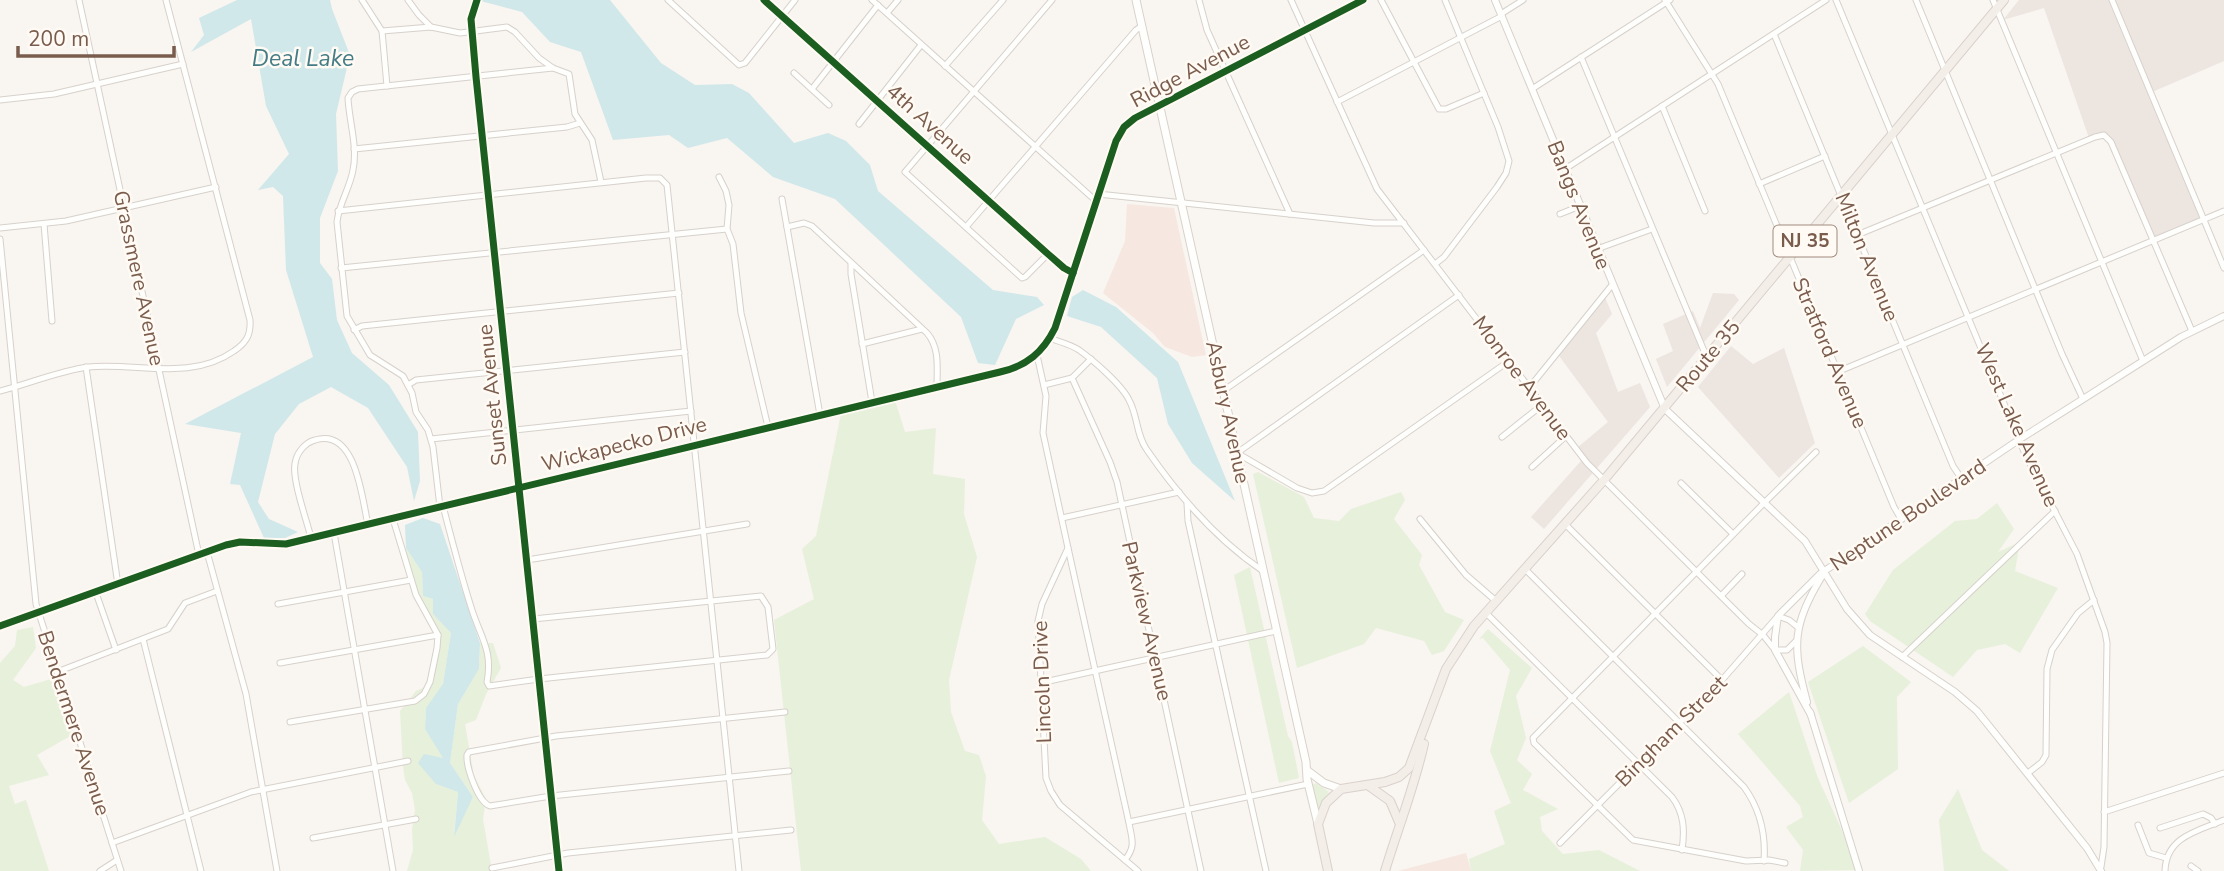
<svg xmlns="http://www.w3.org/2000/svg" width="2224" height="871" font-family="'Nunito Sans',sans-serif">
<rect width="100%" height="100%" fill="#f9f5f0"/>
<g fill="#f6e8e1">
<polygon points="1127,204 1174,208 1206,355 1192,357 1165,347 1153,333 1103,293 1125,241"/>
<polygon points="1466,853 1471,871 1398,871"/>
</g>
<g fill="#ede5e0">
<polygon points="2019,0 2224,0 2224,61 2152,92 2205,218 2152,240 2108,134 2089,138 2044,8 2003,20"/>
<polygon points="1713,293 1734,294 1739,300 1667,387 1656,359 1673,351 1663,324 1693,311 1700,328"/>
<polygon points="1604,295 1612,314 1596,333 1618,392 1640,383 1650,407 1544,529 1531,517 1581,461 1577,448 1608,422 1557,353"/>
<polygon points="1731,346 1753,364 1784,348 1815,443 1779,478 1698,387"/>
</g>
<g fill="#e7f0db">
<polygon points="894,397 905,432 936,428 933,474 965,479 964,514 977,557 949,680 951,712 965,751 979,755 986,776 982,820 999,844 1045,837 1081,859 1091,871 801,871 774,620 814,599 802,549 816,536 842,409"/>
<polygon points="1258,472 1304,497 1314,518 1339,521 1351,509 1401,492 1405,500 1394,519 1422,555 1419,565 1445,612 1464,620 1444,651 1432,655 1424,641 1376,628 1364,644 1297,668 1253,474"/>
<polygon points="1997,503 2014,529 1998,552 2020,542 2015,571 2058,588 2020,653 2005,644 1977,650 1953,677 1870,621 1865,614 1893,570 1955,521 1977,519"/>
<polygon points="406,548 422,572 423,596 433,599 433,614 451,633 443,685 426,708 425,729 444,758 436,784 458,792 454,834 473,797 450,763 458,704 479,669 480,643 493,643 501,668 486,694 476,720 465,724 474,776 486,799 483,819 492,871 407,871 413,850 412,830 415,810 412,793 405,780 403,766 400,711 416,691 432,684 440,637 416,588 403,551"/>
<polygon points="1250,567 1288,736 1292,742 1299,778 1279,783 1234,575"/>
<polygon points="33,627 36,648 13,680 24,687 51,679 72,735 37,755 49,775 9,786 15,804 26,800 49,871 0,871 0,663 15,646 17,630"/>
<polygon points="1488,629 1532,668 1516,696 1526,738 1517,760 1532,774 1523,790 1558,809 1540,817 1542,831 1563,854 1599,850 1640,871 1471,871 1469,859 1505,844 1494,811 1511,803 1490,751 1510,670 1483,638 1479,639"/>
<polygon points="1863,646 1911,682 1897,697 1898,769 1849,803 1808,682"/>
<polygon points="1789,692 1818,778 1860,870 1800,871 1803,850 1786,827 1803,817 1800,806 1738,734"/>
<polygon points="1316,783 1329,792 1317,813 1311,786"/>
<polygon points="1958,789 1982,850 2009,871 1944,871 1939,820"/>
</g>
<g fill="#d0e8ea">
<polygon points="237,0 330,0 332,9 350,55 336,114 338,171 320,218 320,263 332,279 337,320 352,353 389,385 418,432 420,481 414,501 407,467 368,408 331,387 299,404 275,434 258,502 269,519 298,532 285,538 264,538 240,485 230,484 241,433 185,424 313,357 286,270 283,196 273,187 258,190 289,154 266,106 251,19 191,52 204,35 199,18"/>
<polygon points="477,0 610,0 661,63 695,85 732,84 749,93 794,143 828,133 846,141 870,165 878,191 993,290 1037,297 1044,305 1016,319 995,365 978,363 961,317 835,199 773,177 727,138 688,148 669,135 613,140 581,52 550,42 522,12"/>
<polygon points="1083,290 1116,307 1178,362 1235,501 1192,463 1168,424 1157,378 1101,327 1067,316 1072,297"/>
<polygon points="423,518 440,524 480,643 479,669 458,704 450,763 473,797 454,837 458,792 436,784 418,763 424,754 443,758 425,729 426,708 443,684 451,633 433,614 433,599 423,596 422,572 406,548 405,525"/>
</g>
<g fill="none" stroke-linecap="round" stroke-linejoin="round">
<defs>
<g id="minor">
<polyline points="79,0 199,555"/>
<polyline points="362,0 382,31 387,86"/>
<polyline points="408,0 419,15 431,27"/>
<polyline points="668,0 739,65 745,63 795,0"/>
<polyline points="764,0 1048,254 1064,268 1073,273"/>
<polyline points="872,0 1096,201"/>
<polyline points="1199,0 1207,30 1290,214"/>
<polyline points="1291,0 1377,189 1587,463 1749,624 1763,635 1775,650 1787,650 1797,640"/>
<polyline points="1381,0 1439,109 1446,109 1484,93"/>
<polyline points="1665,0 1718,84 1894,507 1901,519"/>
<polyline points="1836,0 2025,454 2077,554 2105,632 2107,643 2104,847 2101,867"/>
<polyline points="1916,0 2062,354 2083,399"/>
<polyline points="1993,0 2143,361"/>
<polyline points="2112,0 2224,268"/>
<polyline points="887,13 898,0"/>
<polyline points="1501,14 1523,0"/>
<polyline points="382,31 431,27 460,33 507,27 515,32 539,58 553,68 569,74 575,114 592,140 601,182"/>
<polyline points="1774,34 1953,466 1961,478"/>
<polyline points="1581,57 1707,358"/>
<polyline points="945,66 1003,0"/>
<polyline points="794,73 829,105"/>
<polyline points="812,89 878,5"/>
<polyline points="1532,89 1670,0"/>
<polyline points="0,100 54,94 183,64"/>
<polyline points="1337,102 1502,16"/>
<polyline points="1662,106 1705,211"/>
<polyline points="859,124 921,45"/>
<polyline points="354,149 567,127 580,123"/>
<polyline points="1565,169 1826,0"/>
<polyline points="719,177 726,191 729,205 727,229 733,244 741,313 768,427"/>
<polyline points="1759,184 1825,156"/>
<polyline points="1098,194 1374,223 1404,223"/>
<polyline points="782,199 820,415"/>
<polyline points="338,211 646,178 660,178 667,185 739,871"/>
<polyline points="1560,214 1580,206"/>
<polyline points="44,224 52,321"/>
<path d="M787,227L804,223L812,226L927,333C940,348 937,368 937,387"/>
<polyline points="966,227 1136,30 1142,26"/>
<polyline points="0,228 66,221 216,187"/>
<polyline points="1857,235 2095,137 2104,135 2111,142 2192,331"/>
<polyline points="0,239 36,604 121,871"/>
<polyline points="1597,249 1652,229"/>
<polyline points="1048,254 1025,277 1022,278 905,172 1052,0"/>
<polyline points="851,264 851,274 872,402"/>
<polyline points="1435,264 1444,257 1497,187 1506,173 1509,161 1498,127 1445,0"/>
<polyline points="341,268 727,229"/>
<polyline points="1459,295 1237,453 1297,488 1312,493 1324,491 1509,361"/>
<polyline points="354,330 362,326 679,293"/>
<path d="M1049,338C1060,342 1070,344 1079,350C1093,360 1122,385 1129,400C1138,416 1136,435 1147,450C1178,495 1217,540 1263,571"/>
<polyline points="862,344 922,329"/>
<polyline points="1037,355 1046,396 1043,433 1068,548 1042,604 1038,621 1046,778 1051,791 1060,805 1138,871"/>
<polyline points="86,367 118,585"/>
<polyline points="1837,372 2224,211"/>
<polyline points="1072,378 1110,462 1117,482 1201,871"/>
<polyline points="408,385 416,380 685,352"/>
<polyline points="1044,385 1072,378 1091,359"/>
<polyline points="1529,388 1612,285"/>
<path d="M0,391C29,384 58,371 88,367C137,362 190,382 234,351C246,343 251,335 250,320L166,0"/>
<polyline points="1223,391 1424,250"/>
<polyline points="1502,437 1542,405"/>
<polyline points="431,439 691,411"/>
<polyline points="1532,467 1566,436"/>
<polyline points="1681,483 1733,534"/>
<polyline points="1187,503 1188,521 1266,871"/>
<path d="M443,506C452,541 461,576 472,610C481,638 493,651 487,682L489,686L539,679L767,655L773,649L768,607L761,596L533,619"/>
<path d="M440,507L433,447L428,430L416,412L412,393L403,376L370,355L347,316L337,222C339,203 350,188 353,170C358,147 349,121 348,98L352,92L358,89L553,68"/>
<polyline points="1062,518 1179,492"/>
<polyline points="1420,519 1466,575 1496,601"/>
<polyline points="1565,524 1722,680"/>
<polyline points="334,533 393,871"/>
<path d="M311,538C307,521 292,480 295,464C296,454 304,443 315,440C356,427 362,498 368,525"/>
<path d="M1068,548L1129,823C1132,840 1136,846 1125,860"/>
<polyline points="207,552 246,694 277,871"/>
<polyline points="527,560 747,524"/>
<path d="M1525,569L1744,787C1760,809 1766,833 1764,861"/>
<polyline points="96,593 116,650"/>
<polyline points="1721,596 1742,574"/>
<polyline points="278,604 411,580"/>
<path d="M1486,613L1672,797C1684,813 1685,830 1682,850"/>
<polyline points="143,639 201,871"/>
<polyline points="1902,657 2055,511"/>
<polyline points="280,663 438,635"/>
<polyline points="57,672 168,629 185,603 217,591"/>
<polyline points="1040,683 1276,631"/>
<path d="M785,712L556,736L469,752L467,755C466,767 478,802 490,806L551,796L789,771"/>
<polyline points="290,722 415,701 424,694 430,682 437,648 438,635 416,595 393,519"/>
<polyline points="2028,773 2042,762 2046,755 2047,669 2052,650 2078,613 2094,600"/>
<polyline points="2104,812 2224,773"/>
<polyline points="1129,822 1308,784"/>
<polyline points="2138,825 2149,853 2166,858"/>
<polyline points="2160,828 2203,814 2211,818 2215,824"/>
<polyline points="313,838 416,819"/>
<polyline points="112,843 251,792 408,761"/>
<polyline points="1560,843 1722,680 1778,616 1789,620 1799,628"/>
<polyline points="1785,863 1769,860 1746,861 1633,840 1534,743 1533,738 1764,503 1816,452"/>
<polyline points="2191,866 2198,871"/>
<polyline points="492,868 568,853 791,830"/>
<polyline points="100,871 117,860"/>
<path d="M2165,871C2166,837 2197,831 2224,820"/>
</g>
<g id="tertiary">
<polyline points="477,0 471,19 476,77 559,871"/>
<polyline points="1495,0 1665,409 1805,541 1847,609 1870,635 1955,692 1977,711 2087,848 2101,871"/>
<path d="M0,626L226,545L240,542L286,544L1000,372C1027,366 1043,352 1055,328L1116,141L1124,127L1135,118L1363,0"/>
<path d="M1807,702C1792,646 1792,626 1822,576"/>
<polyline points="1810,712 1859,871"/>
<polyline points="1811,715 1775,650 1775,637 1778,616 1820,574 2020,439 2181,337 2224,316"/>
</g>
<g id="secondary">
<polyline points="1136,0 1306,762 1307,779 1318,824"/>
<polyline points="1308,771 1324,783 1341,789"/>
</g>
<g id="primary">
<polyline points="1369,786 1390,801 1399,822"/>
<polyline points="1328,871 1318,824 1326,803 1341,789 1385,782 1399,777 1409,768 1446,669 1474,626 1604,480 2004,0"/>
<path d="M1385,871C1398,828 1414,788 1424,744"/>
</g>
</defs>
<use href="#minor" stroke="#d7d1cb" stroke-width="7"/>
<use href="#tertiary" stroke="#d7d1cb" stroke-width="8"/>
<use href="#secondary" stroke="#d9d2cb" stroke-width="9"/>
<use href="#primary" stroke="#dad1cc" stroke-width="10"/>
<use href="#minor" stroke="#fefefd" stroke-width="5"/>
<use href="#tertiary" stroke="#fefefd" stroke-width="6"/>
<use href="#secondary" stroke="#fefefd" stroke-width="7"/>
<use href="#primary" stroke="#f3eee8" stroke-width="8"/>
<defs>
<g id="cycleway">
<polyline points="477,0 471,19 476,77 559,871"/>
<polyline points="764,0 1048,254 1064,268 1073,273"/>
<path d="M0,626L226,545L240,542L286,544L1000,372C1027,366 1043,352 1055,328L1116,141L1124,127L1135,118L1363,0"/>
</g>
</defs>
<use href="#cycleway" stroke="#fffaf3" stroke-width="11"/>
<use href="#cycleway" stroke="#1b5e20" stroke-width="7"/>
</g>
<g text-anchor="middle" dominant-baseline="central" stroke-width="5" stroke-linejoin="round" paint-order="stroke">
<rect fill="#fffaf3" stroke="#a28b7f" stroke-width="2" x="1773.5" y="225.5" width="63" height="31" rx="5"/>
<g font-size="19" font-weight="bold" fill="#7a5c4d">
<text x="1805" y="241">NJ 35</text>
</g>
<g font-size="21" fill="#7a5c4d" stroke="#fffaf3">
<text transform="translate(1190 71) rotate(-28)">Ridge Avenue</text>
<text transform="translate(930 124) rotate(42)">4th Avenue</text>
<text transform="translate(1579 205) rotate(68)">Bangs Avenue</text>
<text transform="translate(1867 257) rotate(68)">Milton Avenue</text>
<text transform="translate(139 278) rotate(78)">Grassmere Avenue</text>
<text transform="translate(1830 353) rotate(67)">Stratford Avenue</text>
<text transform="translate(1708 356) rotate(-50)">Route 35</text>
<text transform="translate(1522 378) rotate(53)">Monroe Avenue</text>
<text transform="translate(492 395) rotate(-96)">Sunset Avenue</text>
<text transform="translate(1228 412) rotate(78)">Asbury Avenue</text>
<text transform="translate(2017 425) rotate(66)">West Lake Avenue</text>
<text transform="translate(624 444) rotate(-14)">Wickapecko Drive</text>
<text transform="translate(1908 515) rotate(-34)">Neptune Boulevard</text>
<text transform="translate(1147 621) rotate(77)">Parkview Avenue</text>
<text transform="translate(1042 682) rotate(-92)">Lincoln Drive</text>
<text transform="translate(74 723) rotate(72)">Bendermere Avenue</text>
<text transform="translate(1671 731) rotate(-45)">Bingham Street</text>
</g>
<g font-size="23" font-style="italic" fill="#437c86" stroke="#fffaf3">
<text x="303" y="58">Deal Lake</text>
</g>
</g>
<path d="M18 46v10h156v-10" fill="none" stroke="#7a5c4d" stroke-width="3.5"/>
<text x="28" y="46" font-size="21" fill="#7a5c4d" stroke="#fffaf3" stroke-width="5" paint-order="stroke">200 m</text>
</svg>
